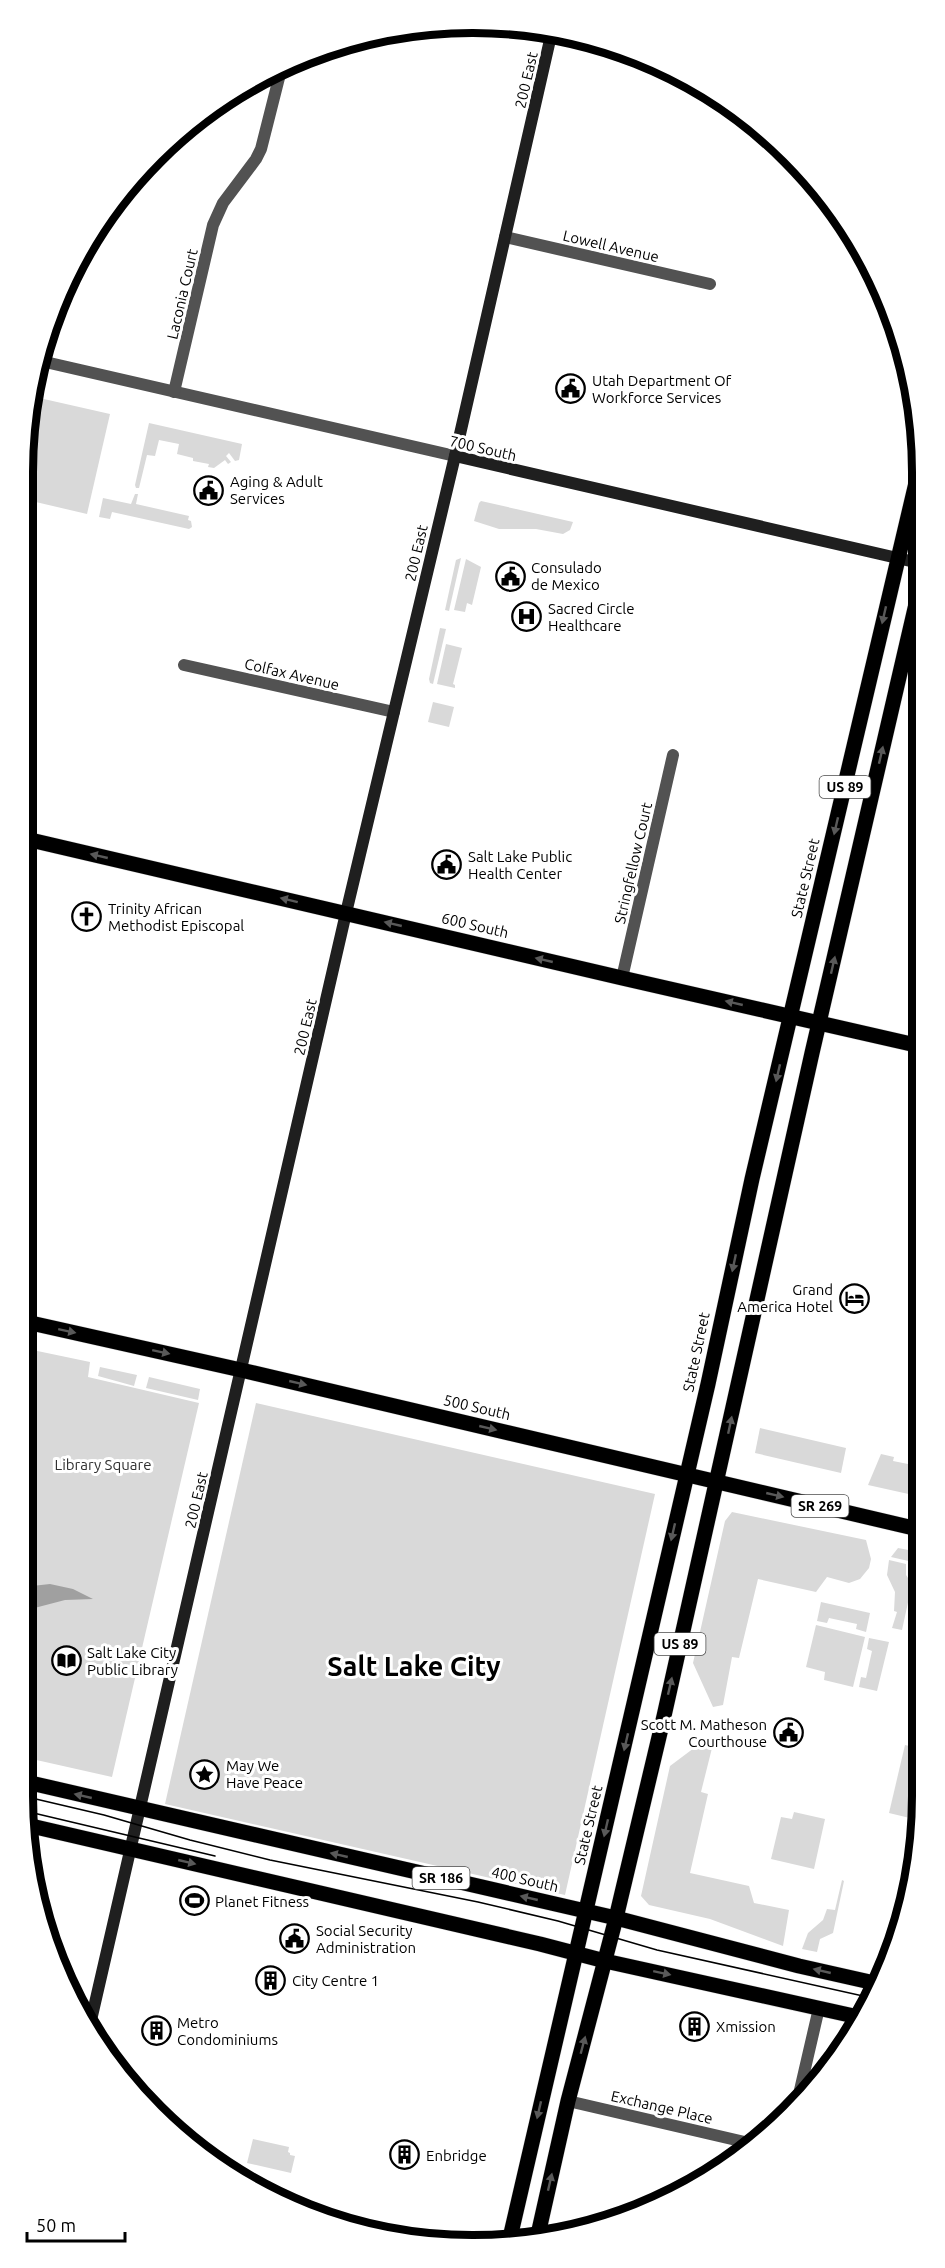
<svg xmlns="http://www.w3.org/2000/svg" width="945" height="2268" font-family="Ubuntu,sans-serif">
<rect width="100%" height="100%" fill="#fff"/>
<g fill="#d9d9d9">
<polygon points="35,397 110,414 87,514 23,499 23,473"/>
<polygon points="149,423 242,444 239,460 235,461 229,453 226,456 231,462 228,464 225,460 214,468 208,467 209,464 193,461 193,458 177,454 179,444 159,440 155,456 147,455 139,488 136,488 135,485"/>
<polygon points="135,494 138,494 136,504 189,516 188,520 191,521 192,527 189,529 112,512 110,519 99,517 103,498 131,504"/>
<polygon points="481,501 573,522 570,530 563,534 536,529 499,529 474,521 479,503"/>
<polygon points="461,558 449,611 445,610 456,560"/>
<polygon points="466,559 481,567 472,605 467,603 465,612 454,610"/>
<polygon points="440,628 446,629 433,684 430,683 429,679"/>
<polygon points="446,644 462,648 453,684 455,685 455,688 437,684"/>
<polygon points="433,702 454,707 449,727 428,722"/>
<polygon points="23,1348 90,1362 88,1377 199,1403 112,1777 23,1757"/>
<polygon points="100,1367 137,1375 134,1386 98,1376"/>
<polygon points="149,1377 200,1389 198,1400 146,1388"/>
<polygon points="256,1403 655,1494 565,1895 165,1804"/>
<polygon points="760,1428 846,1448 841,1473 755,1453"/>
<polygon points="881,1454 894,1457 893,1461 908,1464 910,1461 922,1464 922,1497 868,1485"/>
<polygon points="732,1512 866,1540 871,1559 869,1568 860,1579 849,1583 827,1577 816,1592 758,1579 739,1658 732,1657 723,1705 713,1707 693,1663 725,1521"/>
<polygon points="898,1548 919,1552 917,1563 891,1557"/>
<polygon points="889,1560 906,1564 906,1575 912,1584 902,1630 892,1628 897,1612 894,1611 895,1592 887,1575"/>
<polygon points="821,1602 870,1613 866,1632 856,1629 857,1624 829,1618 827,1623 817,1621"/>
<polygon points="816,1625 865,1637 853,1687 824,1680 825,1672 806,1667"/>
<polygon points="869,1638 889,1642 877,1691 859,1687 861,1677 866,1678 872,1651 867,1649"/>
<polygon points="706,1739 713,1744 701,1792 708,1794 690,1873 749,1886 754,1903 789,1910 783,1946 710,1919 649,1905 641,1896 670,1766"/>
<polygon points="905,1745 922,1749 922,1795 918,1820 889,1813"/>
<polygon points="794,1812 825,1819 814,1869 771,1859 781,1817 792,1819"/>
<polygon points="842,1880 844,1881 833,1933 820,1939 817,1952 802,1949 808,1933 823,1920 827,1909 835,1910"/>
<polygon points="253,2139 289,2147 288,2152 290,2153 290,2155 295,2156 291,2173 247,2163"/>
</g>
<polygon fill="#a0a0a0" points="50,1584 73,1589 93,1599 65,1600 23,1611 23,1587"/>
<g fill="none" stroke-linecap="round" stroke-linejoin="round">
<defs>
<g id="primary">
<polyline points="22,838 622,978 920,1046"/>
<polyline points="22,1321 241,1370 922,1530"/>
<polyline points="22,1781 616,1918 799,1966 879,1984"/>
<polyline points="27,1825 540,1944 605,1961 863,2018"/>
<polyline points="537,2239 568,2101 616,1918 664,1716 812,1053 919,591"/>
<polyline points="509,2242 708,1384 752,1179 919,470"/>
</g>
</defs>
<use href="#primary" stroke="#dbdbdb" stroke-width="16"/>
<g stroke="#525252" stroke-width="12">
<polyline points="505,237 710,284"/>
<polyline points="41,361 455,456"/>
<polyline points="174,392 213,225 223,203 256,159 261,149 282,66"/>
<polyline points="184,665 394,712"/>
<polyline points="622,978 673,755"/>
<polyline points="568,2101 749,2143"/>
<polyline points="797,2103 819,2008"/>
</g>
<g stroke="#1f1f1f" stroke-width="12">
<polyline points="455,456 919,563"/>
<polyline points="89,2029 346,913 455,456 552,31"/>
</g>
<use href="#primary" stroke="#000" stroke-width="15"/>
<g stroke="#000" stroke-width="1.5">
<polyline points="23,1796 104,1815 190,1840 270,1860 478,1902 558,1921 657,1950 872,1998"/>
<polyline points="25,1811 215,1856"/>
</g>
</g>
<defs><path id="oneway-solid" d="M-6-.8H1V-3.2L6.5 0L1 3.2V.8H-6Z" transform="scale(1.5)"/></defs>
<g fill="#595959">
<use href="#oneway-solid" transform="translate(884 615) rotate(103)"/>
<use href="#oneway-solid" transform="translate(881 755) rotate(-77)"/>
<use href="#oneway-solid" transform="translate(836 826) rotate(103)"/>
<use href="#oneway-solid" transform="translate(99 856) rotate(-167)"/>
<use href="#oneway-solid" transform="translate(289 900) rotate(-166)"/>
<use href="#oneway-solid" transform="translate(393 924) rotate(-167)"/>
<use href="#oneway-solid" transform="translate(544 960) rotate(-167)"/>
<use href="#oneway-solid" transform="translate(833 965) rotate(-77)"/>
<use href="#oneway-solid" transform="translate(734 1003) rotate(-167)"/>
<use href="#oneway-solid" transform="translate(778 1073) rotate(103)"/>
<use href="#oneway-solid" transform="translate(734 1263) rotate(102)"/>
<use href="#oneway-solid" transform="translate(67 1331) rotate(12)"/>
<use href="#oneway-solid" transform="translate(161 1352) rotate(12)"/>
<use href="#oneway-solid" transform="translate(298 1383) rotate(13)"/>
<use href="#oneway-solid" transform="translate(730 1425) rotate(-78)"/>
<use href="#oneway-solid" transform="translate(488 1428) rotate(13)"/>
<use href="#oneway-solid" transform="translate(775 1495) rotate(13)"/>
<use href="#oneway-solid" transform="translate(673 1532) rotate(103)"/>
<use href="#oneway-solid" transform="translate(670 1686) rotate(-77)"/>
<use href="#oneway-solid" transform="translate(626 1742) rotate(103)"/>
<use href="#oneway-solid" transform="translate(83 1796) rotate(-167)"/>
<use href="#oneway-solid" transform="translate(606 1828) rotate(103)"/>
<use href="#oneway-solid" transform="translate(339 1855) rotate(-167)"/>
<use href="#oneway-solid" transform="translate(187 1862) rotate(13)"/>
<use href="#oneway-solid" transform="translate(529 1898) rotate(-167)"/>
<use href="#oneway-solid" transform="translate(822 1971) rotate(-167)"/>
<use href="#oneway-solid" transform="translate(662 1973) rotate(12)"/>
<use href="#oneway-solid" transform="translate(583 2045) rotate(-75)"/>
<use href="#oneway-solid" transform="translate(539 2110) rotate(103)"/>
<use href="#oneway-solid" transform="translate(550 2182) rotate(-77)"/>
</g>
<defs>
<symbol id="civic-ring" viewBox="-11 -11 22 22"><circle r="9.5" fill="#fff" stroke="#000" stroke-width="1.5"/><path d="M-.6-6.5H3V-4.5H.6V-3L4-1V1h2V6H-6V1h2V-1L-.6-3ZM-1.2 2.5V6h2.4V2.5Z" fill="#000"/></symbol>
<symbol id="hospital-ring" viewBox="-11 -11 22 22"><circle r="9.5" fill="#fff" stroke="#000" stroke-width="1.5"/><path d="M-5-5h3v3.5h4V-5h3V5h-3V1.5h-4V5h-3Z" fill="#000"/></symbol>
<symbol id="church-ring" viewBox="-11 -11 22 22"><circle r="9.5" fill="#fff" stroke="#000" stroke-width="1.5"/><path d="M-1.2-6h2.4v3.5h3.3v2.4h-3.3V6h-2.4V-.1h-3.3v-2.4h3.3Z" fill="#000"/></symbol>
<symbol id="hotel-ring" viewBox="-11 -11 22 22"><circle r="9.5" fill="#fff" stroke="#000" stroke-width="1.5"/><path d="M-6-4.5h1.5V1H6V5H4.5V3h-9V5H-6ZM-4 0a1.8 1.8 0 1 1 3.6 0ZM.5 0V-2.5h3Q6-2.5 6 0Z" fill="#000"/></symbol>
<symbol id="library-ring" viewBox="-11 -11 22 22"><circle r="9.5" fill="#fff" stroke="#000" stroke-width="1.5"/><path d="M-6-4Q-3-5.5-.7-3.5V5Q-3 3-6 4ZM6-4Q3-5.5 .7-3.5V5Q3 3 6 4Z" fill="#000"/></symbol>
<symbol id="sight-ring" viewBox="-11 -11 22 22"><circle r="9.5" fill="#fff" stroke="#000" stroke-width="1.5"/><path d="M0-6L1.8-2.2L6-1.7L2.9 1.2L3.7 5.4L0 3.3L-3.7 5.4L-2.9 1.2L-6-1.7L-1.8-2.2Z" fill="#000"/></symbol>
<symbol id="stadium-ring" viewBox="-11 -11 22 22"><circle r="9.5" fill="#fff" stroke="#000" stroke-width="1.5"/><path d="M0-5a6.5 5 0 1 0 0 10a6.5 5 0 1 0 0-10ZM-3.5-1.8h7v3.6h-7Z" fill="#000"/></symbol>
<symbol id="building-ring" viewBox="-11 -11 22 22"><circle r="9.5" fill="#fff" stroke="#000" stroke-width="1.5"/><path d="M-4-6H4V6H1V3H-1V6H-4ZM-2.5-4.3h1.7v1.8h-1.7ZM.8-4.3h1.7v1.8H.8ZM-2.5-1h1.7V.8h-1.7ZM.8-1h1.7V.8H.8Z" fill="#000"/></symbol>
</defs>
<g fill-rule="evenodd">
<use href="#civic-ring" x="554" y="372" width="33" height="33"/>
<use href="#civic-ring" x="192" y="474" width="33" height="33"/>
<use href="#civic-ring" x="494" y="560" width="33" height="33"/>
<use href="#hospital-ring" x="510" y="600" width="33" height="33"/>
<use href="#civic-ring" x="430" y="848" width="33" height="33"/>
<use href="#church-ring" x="70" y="900" width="33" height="33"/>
<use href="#hotel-ring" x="838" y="1282" width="33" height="33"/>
<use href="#library-ring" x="50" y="1644" width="33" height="33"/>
<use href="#civic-ring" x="772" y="1716" width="33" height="33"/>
<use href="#sight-ring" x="188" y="1758" width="33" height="33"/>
<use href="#stadium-ring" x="178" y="1884" width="33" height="33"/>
<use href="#civic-ring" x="278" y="1922" width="33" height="33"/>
<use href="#building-ring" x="254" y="1964" width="33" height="33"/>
<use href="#building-ring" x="678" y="2010" width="33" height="33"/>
<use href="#building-ring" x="140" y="2014" width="33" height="33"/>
<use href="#building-ring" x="388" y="2138" width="33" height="33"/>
</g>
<g text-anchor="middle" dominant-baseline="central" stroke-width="6" stroke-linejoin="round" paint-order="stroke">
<g fill="#fff" stroke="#4c4c4c" stroke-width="1.5">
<rect x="819.5" y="776" width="51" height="22" rx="4.5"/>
<rect x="791.5" y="1495" width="57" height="22" rx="4.5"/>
<rect x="654.5" y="1633" width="51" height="22" rx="4.5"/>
<rect x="412.5" y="1867" width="57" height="22" rx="4.5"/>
</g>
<g font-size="14" font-weight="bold" fill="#000">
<text x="845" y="787">US 89</text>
<text x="820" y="1506">SR 269</text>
<text x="680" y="1644">US 89</text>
<text x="441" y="1878">SR 186</text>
</g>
<g font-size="15" fill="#000" stroke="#fff">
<text transform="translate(526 80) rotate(-77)">200 East</text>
<text transform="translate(611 246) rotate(13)">Lowell Avenue</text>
<text transform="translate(182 294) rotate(-77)">Laconia Court</text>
<text transform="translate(483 448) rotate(13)">700 South</text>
<text transform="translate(416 553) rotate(-77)">200 East</text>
<text transform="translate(292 674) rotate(13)">Colfax Avenue</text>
<text transform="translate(633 863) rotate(-77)">Stringfellow Court</text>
<text transform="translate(805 878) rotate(-77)">State Street</text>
<text transform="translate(475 925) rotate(13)">600 South</text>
<text transform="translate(305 1027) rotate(-77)">200 East</text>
<text transform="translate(696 1352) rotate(-78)">State Street</text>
<text transform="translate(477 1407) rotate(13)">500 South</text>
<text transform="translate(196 1500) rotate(-77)">200 East</text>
<text transform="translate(588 1825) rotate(-77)">State Street</text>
<text transform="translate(525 1879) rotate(13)">400 South</text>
<text transform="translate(662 2107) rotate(13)">Exchange Place</text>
</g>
<g font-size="15" fill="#000" stroke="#fff" text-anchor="start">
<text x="592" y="380">Utah Department Of<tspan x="592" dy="17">Workforce Services</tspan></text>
<text x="230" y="481">Aging &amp; Adult<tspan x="230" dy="17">Services</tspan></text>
<text x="531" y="567">Consulado<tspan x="531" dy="17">de Mexico</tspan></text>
<text x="548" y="608">Sacred Circle<tspan x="548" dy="17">Healthcare</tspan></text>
<text x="468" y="856">Salt Lake Public<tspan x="468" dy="17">Health Center</tspan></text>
<text x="108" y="908">Trinity African<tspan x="108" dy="17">Methodist Episcopal</tspan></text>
<text x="833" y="1289" text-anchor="end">Grand<tspan x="833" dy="17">America Hotel</tspan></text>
<text x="87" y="1652">Salt Lake City<tspan x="87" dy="17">Public Library</tspan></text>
<text x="767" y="1724" text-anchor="end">Scott M. Matheson<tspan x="767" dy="17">Courthouse</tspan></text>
<text x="226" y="1765">May We<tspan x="226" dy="17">Have Peace</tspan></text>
<text x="215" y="1901">Planet Fitness</text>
<text x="316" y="1930">Social Security<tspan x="316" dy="17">Administration</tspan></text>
<text x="292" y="1980">City Centre 1</text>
<text x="177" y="2022">Metro<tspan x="177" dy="17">Condominiums</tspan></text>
<text x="716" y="2026">Xmission</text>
<text x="426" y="2155">Enbridge</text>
</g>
<g font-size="15" fill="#303030" stroke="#fff">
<text x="103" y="1464">Library Square</text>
</g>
<g font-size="27" font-weight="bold" fill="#000" stroke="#fff">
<text x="414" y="1666">Salt Lake City</text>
</g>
</g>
<path d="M0 0H945V2268H0ZM472 33H473A439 439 0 0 1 912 472V1796A439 439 0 0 1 473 2235H472A439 439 0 0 1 33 1796V472A439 439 0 0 1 472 33Z" fill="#fff" fill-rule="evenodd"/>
<path fill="none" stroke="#000" stroke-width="8" d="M472 33H473A439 439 0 0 1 912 472V1796A439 439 0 0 1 473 2235H472A439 439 0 0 1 33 1796V472A439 439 0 0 1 472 33Z"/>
<path d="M27 2232v9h98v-9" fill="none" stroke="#000000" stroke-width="3"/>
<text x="36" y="2232" font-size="18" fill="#000000" stroke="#ffffff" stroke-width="4.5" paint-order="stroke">50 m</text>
</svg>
